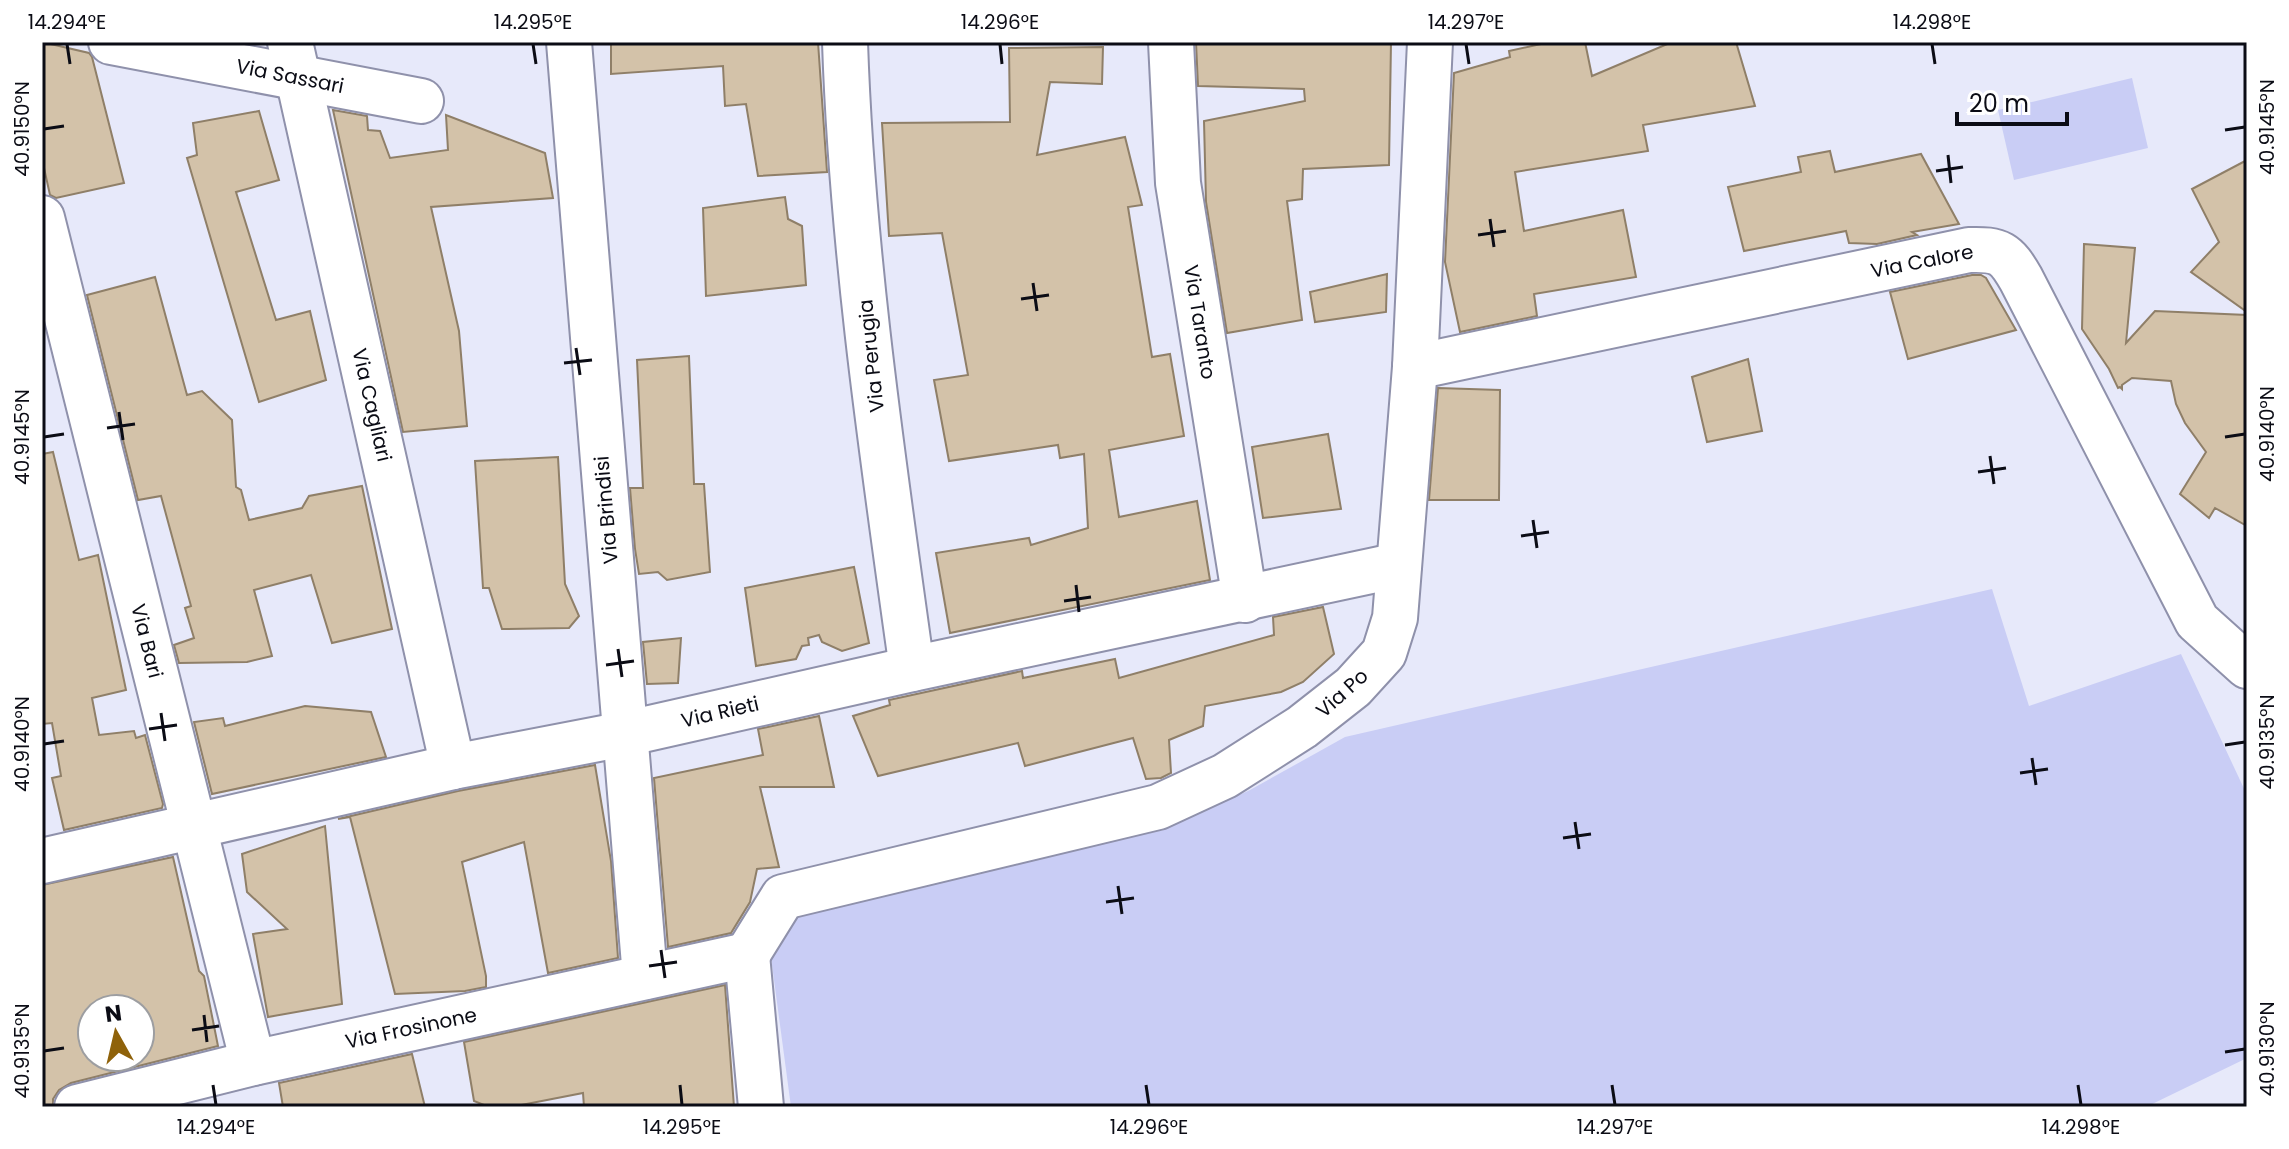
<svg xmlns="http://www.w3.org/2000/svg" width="2289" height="1149" font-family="Poppins,sans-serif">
<rect width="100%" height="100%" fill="#e7e9fa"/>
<g fill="#c9cdf5">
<polygon points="2132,78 2148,148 2014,180 1998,110"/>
<polygon points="1992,589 2029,706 2181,654 2247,795 2247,1058 2146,1107 791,1107 770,950 790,914 1163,830 1250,790 1345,737"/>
</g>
<g fill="#d3c2a9" stroke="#8f7f68" stroke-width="2" fill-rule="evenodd">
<polygon points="42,42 89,53 92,57 124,183 56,198 50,195 42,159"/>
<polygon points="611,42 818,42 827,172 758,176 746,104 725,106 723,66 611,74"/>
<polygon points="1196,42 1391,42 1389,165 1303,169 1302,199 1287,201 1302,320 1227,333 1206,202 1204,121 1305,101 1304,89 1198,86"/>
<polygon points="1550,42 1585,42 1592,76 1672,42 1736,42 1755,106 1643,125 1648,151 1515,172 1524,231 1623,210 1636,277 1534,294 1537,316 1460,332 1445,262 1454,73 1510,57 1509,51"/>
<polygon points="1103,47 1102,84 1050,82 1037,155 1125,137 1142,205 1128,207 1152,357 1170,354 1184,436 1109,450 1119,517 1197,501 1210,580 950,633 936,553 1029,538 1031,545 1088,528 1084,454 1060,458 1058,445 949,461 934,380 968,375 942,233 889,236 882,123 1010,122 1009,48"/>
<polygon points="333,110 367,116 368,130 380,131 390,158 448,150 446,115 545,153 553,198 431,207 459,331 467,426 403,432"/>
<polygon points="259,111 279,180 236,192 276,320 310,311 326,380 259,402 187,158 197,155 193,123"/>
<polygon points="1830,151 1835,172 1921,154 1959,224 1912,232 1917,235 1877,244 1849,243 1846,231 1744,251 1728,187 1801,172 1798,157"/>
<polygon points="2247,160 2247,312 2191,272 2219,242 2192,189"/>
<polygon points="785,197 788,219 802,226 806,285 706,296 703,208"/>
<polygon points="2084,244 2135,248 2126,343 2155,311 2247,315 2247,526 2215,508 2209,518 2180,494 2206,452 2185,423 2176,404 2171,381 2132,378 2122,385 2122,389 2120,387 2118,388 2109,369 2082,329"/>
<polygon points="1387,274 1386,312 1315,322 1310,292"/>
<polygon points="1972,275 1981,275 1986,278 2016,330 1908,359 1890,292"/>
<polygon points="155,277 187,395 202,391 232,420 236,487 241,490 249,520 302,508 309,496 362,486 392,629 332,643 311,575 254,590 272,656 247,662 179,663 174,645 194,638 185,608 191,606 161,496 138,500 87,295"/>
<polygon points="689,356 694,484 704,484 710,572 667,580 658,572 639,574 635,549 630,488 643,488 637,360"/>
<polygon points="1748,359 1762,431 1707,442 1692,377"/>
<polygon points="1438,388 1500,390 1499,500 1429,500"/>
<polygon points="1328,434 1341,509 1263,518 1252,447"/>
<polygon points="53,452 79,560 98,555 126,690 92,698 99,735 134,731 136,738 145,735 163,804 162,808 64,830 52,778 61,776 52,723 42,724 42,454"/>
<polygon points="558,457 565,584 579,616 569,628 502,629 489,588 483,588 475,461"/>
<polygon points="854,567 869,643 842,651 822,642 819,635 808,638 809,645 802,646 796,659 756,666 745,588"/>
<polygon points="1323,607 1334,654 1303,682 1281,692 1205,706 1203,726 1169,740 1171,773 1161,778 1146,779 1133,738 1025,766 1018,743 878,776 853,716 890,705 889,700 1022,671 1023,678 1115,659 1119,678 1274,635 1273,617"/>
<polygon points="681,638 678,683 647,684 643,642"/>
<polygon points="305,706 371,712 386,757 212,794 194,722 223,718 225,726"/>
<polygon points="819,716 834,787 760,787 779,867 757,869 750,902 731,933 668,947 654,778 763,755 758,729"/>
<polygon points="595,765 611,861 618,958 548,973 524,842 462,862 486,976 486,987 465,991 395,994 350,817 338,819 458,791"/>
<polygon points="325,826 342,1004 268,1017 253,934 287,929 247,892 242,854"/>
<path d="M173,857L199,971L204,976L218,1046L71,1083L59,1090L53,1099V1107H43L42,885ZM92,1009H140V1057H92Z"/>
<polygon points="725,985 734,1107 584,1107 583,1093 511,1107 489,1107 474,1101 464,1042"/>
<polygon points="412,1054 425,1107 283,1107 279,1083"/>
</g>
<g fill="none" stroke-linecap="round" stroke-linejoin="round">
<defs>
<g id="minor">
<polyline points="111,42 421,101"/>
<polyline points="290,42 453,767"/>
<polyline points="569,42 645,977"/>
<path d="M845,42C852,252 883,461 912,669"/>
<polyline points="1171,42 1178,183 1245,600"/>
<polyline points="42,218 253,1063"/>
<path d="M1415,367L1969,250C2000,249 2006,253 2021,279L2197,621L2247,666"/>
<polyline points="42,861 453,767 624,734 912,669 1399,565"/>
<polyline points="747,955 783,897 1158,807 1225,776 1302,727 1353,687 1384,653 1395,618 1415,367 1430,42"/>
<polyline points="747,955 761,1107"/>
<polyline points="77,1107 253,1063 747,955"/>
</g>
</defs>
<use href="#minor" stroke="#8f91ab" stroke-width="48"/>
<use href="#minor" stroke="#fff" stroke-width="44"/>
</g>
<path fill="none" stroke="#0b0c15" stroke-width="3" d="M67,44L70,64M533,44L536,64M1000,44L1002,64M1466,44L1469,64M1932,44L1935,64M44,129L64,126M2225,130L2245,127M1948,155L1951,183M1936,171L1963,167M1490,219L1494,247M1478,235L1506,231M1033,283L1037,311M1021,299L1049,295M576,348L580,375M564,363L592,360M119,412L123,440M107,428L135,424M44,437L64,434M2225,437L2245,434M1990,456L1994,484M1978,472L2006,468M1533,520L1537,548M1521,536L1549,532M1076,585L1079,612M1064,601L1091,597M618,649L622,677M606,665L634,661M161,713L165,741M149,729L177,725M44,744L64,741M2225,745L2245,742M2032,758L2036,785M2020,773L2048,769M1575,822L1579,849M1563,838L1591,834M1118,886L1122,914M1106,902L1134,898M661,950L665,978M649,966L677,962M204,1015L207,1042M192,1030L219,1026M44,1051L64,1048M2225,1052L2245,1049M213,1085L216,1105M680,1085L682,1105M1146,1085L1149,1105M1612,1085L1615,1105M2078,1085L2081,1105"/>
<g text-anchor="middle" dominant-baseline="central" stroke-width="6" stroke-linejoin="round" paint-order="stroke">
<g font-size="20" fill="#0b0c15" stroke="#fff">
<text transform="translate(290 76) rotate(11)">Via Sassari</text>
<text transform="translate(1922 261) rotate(-11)">Via Calore</text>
<text transform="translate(1200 322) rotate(81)">Via Taranto</text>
<text transform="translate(871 356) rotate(-96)">Via Perugia</text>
<text transform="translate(372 405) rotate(77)">Via Cagliari</text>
<text transform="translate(606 510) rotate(-95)">Via Brindisi</text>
<text transform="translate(147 641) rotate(76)">Via Bari</text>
<text transform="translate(1342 693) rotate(-42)">Via Po</text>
<text transform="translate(720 712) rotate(-13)">Via Rieti</text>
<text transform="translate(411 1028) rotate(-12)">Via Frosinone</text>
</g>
</g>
<rect width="2289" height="1149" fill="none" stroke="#ffffff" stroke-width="88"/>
<g transform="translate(116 1033) rotate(352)"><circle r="38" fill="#ffffff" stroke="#9d9ea1" stroke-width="2"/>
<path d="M0-6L14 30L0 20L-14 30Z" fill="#8f620a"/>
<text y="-12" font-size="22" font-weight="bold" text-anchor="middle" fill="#0b0c15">N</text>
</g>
<path d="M1957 112v12h110v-12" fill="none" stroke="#0b0c15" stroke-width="4"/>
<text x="1969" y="112" font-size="24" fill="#0b0c15" stroke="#ffffff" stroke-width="6" paint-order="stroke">20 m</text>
<rect x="44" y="44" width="2201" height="1061" fill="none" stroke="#0b0c15" stroke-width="3"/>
<g font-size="20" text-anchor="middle" fill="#0b0c15">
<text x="67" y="29">14.294°E</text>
<text x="533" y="29">14.295°E</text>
<text x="1000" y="29">14.296°E</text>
<text x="1466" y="29">14.297°E</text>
<text x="1932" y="29">14.298°E</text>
<text transform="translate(2267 127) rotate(-90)" y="7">40.9145°N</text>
<text transform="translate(22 129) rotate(-90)" y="7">40.9150°N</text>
<text transform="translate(2267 434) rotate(-90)" y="7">40.9140°N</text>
<text transform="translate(22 437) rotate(-90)" y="7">40.9145°N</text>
<text transform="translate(2267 742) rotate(-90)" y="7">40.9135°N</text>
<text transform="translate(22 744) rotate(-90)" y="7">40.9140°N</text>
<text transform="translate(2267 1049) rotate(-90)" y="7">40.9130°N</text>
<text transform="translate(22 1051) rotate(-90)" y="7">40.9135°N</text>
<text x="216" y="1134">14.294°E</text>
<text x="682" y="1134">14.295°E</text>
<text x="1149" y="1134">14.296°E</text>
<text x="1615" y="1134">14.297°E</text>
<text x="2081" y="1134">14.298°E</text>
</g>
</svg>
